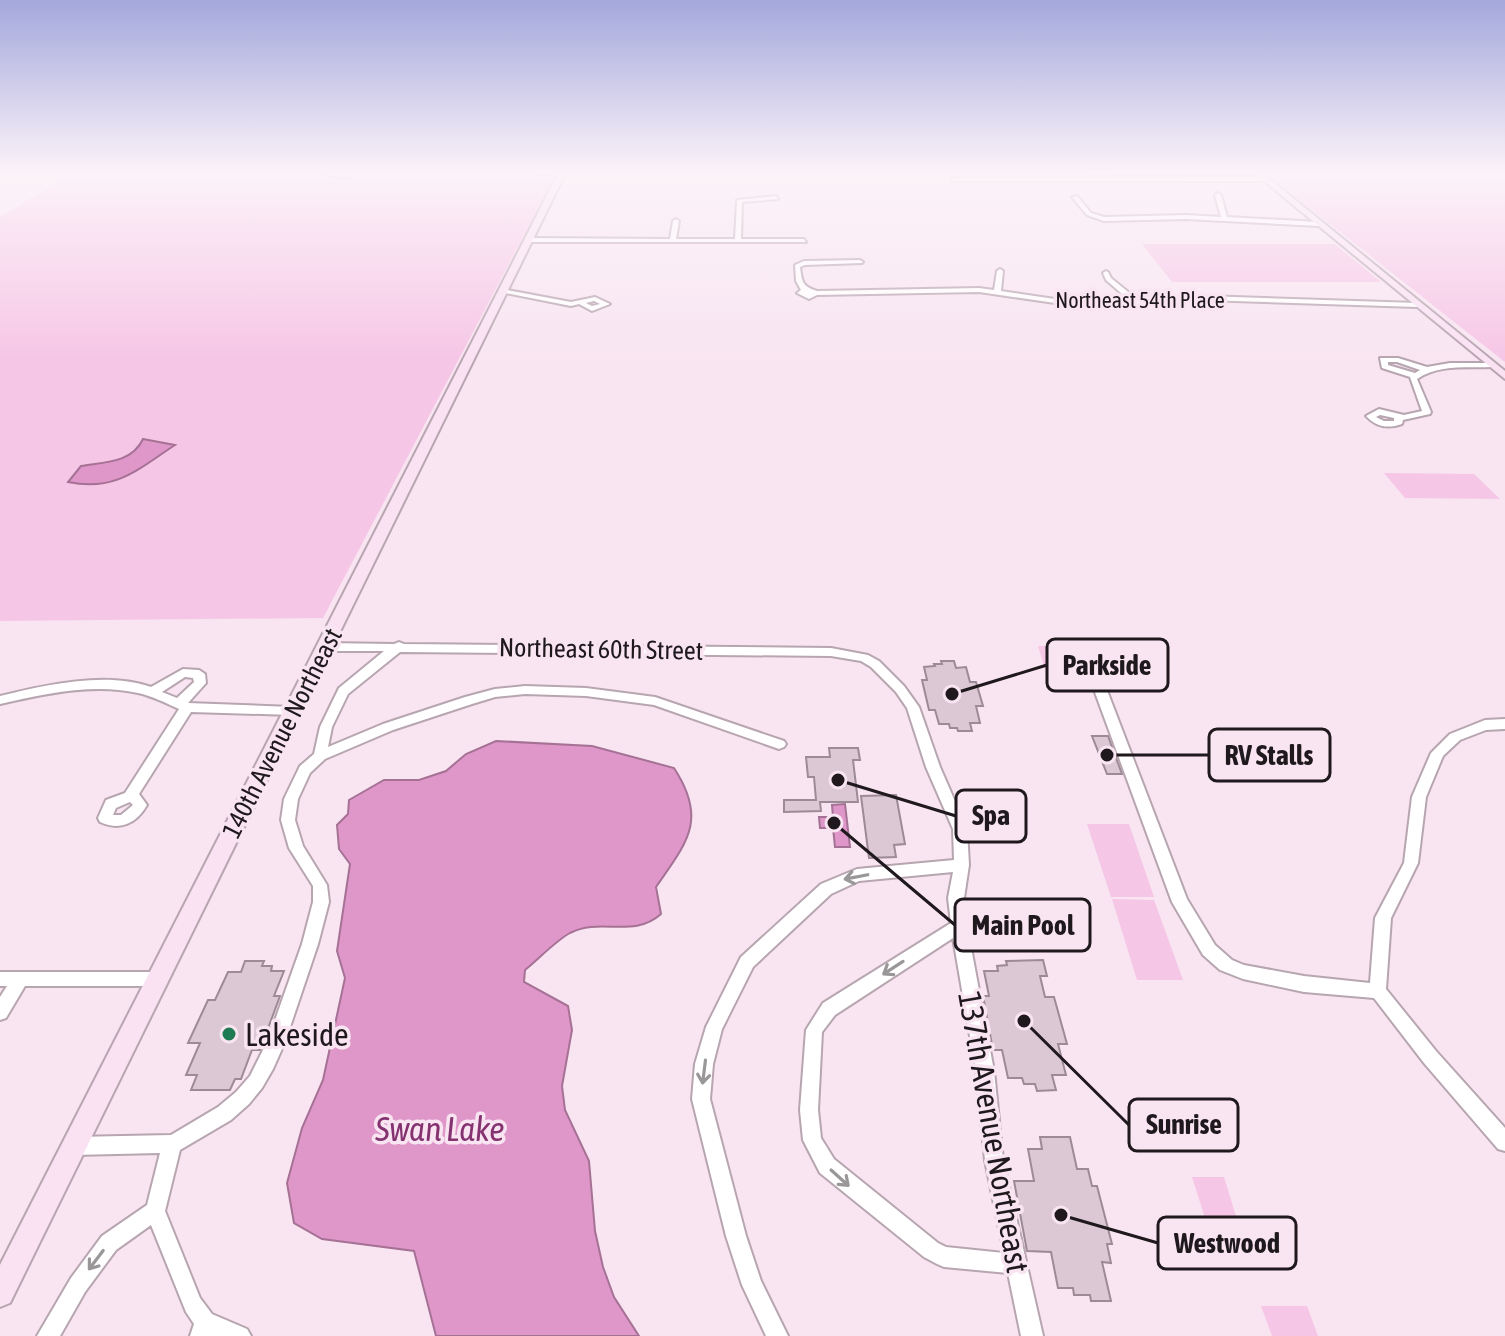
<svg xmlns="http://www.w3.org/2000/svg" width="1505" height="1336" font-family="'Asap Condensed',sans-serif">
<rect width="100%" height="100%" fill="#f8e5f1"/>
<g fill="#f6c6e6">
<polygon points="75,172 554,178 323,618 0,621 0,217"/>
<polygon points="1264,172 1505,172 1505,362"/>
<polygon points="1142,244 1335,244 1381,282 1172,282"/>
<polygon points="1384,473 1474,474 1500,499 1405,498"/>
<polygon points="1038,646 1066,646 1077,679 1048,679"/>
<polygon points="1087,824 1129,824 1154,897 1111,897"/>
<polygon points="1112,899 1154,900 1183,980 1137,980"/>
<polygon points="1192,1177 1224,1177 1242,1236 1211,1237"/>
<polygon points="1261,1306 1307,1306 1318,1336 1272,1336"/>
</g>
<g fill="#df97c9" stroke="#a57195" stroke-width="2">
<path d="M143,439L175,445C138,469 116,492 68,482L81,466C104,462 132,463 143,439Z"/>
<path d="M496,741L592,746L674,768C708,820 687,842 656,887L661,914C633,939 601,917 570,933C554,942 539,959 525,970L524,982L568,1006L572,1030L562,1086L565,1110L589,1161L595,1231L603,1267L614,1297L639,1336H436L414,1251L322,1239L294,1223L287,1183L302,1128L323,1080L345,978L337,951L350,864L339,849L337,825L348,814L349,800L384,780H419L446,771L466,754Z"/>
<polygon points="845,804 850,847 835,847 833,828 820,828 819,817 833,817 832,805"/>
</g>
<g fill="none" stroke-linecap="round" stroke-linejoin="round">
<polyline stroke="#a57195" stroke-width="2" points="321,172 326,177 349,178"/>
</g>
<g fill="#dbc8d4" stroke="#9c8a96" stroke-width="2">
<polygon points="941,661 954,661 956,668 966,667 970,682 976,682 983,706 976,706 980,723 970,723 972,731 958,731 957,728 950,728 949,724 939,724 935,710 929,710 922,680 927,680 924,667 935,666 934,664 942,664"/>
<polygon points="1092,736 1108,736 1122,774 1107,774"/>
<polygon points="829,748 858,748 860,760 853,760 858,802 820,802 821,811 784,812 784,800 816,800 814,777 808,777 806,757 830,757"/>
<polygon points="896,795 905,844 894,845 896,857 869,858 861,796"/>
<polygon points="1043,960 1047,976 1040,976 1045,997 1054,997 1067,1044 1058,1044 1066,1075 1052,1075 1056,1090 1037,1091 1035,1084 1024,1084 1022,1078 1008,1078 1002,1050 993,1050 983,996 989,996 984,971 998,971 997,966 1007,965 1006,961"/>
<polygon points="245,961 264,961 262,966 272,966 271,971 284,971 274,996 280,996 260,1050 252,1050 241,1079 235,1079 230,1090 191,1090 197,1075 186,1075 200,1043 188,1043 208,1000 215,1000 228,972 241,972"/>
<polygon points="1040,1137 1070,1137 1077,1169 1088,1169 1092,1186 1097,1186 1112,1244 1107,1244 1111,1263 1102,1262 1111,1301 1091,1301 1090,1295 1074,1295 1073,1288 1058,1288 1051,1252 1027,1251 1014,1181 1034,1181 1028,1149 1042,1149"/>
</g>
<g fill="none" stroke-linecap="round" stroke-linejoin="round">
<defs>
<g id="street">
<polygon points="521,172 561,172 565,174 562,176"/>
<polygon points="954,178 1264,177 1267,179 1264,181 952,181"/>
<polygon points="1218,193 1221,195 1227,217 1319,222 1322,224 1319,226 1186,219 1104,221 1087,215 1072,197 1077,196 1091,213 1104,217 1186,215 1221,217 1215,195"/>
<polygon points="776,196 778,199 742,202 741,239 804,239 806,242 529,242 526,240 529,238 670,239 673,221 676,219 679,221 676,239 735,239 737,200"/>
<path d="M860,260L863,262L862,263L805,265L800,267C802,282 802,286 817,291L979,288L994,290L997,271L1000,269L1003,271L1001,291L1055,299L1129,300L1106,280L1103,273L1106,271L1108,272L1111,278L1138,300L1203,296L1417,303L1421,305L1417,307L1203,300L1139,304L1055,303L979,292L817,295L809,299L797,293L801,290L796,281L795,265L804,261Z"/>
<path d="M502,289L571,302L595,297L610,304L592,311L579,304L571,306L500,292L499,291ZM594,301L600,304L592,306L586,303Z"/>
<path d="M1380,358H1398L1427,367L1450,363H1491L1495,365L1491,367C1466,368 1439,364 1417,379L1431,412L1430,414L1403,420L1402,424C1388,429 1376,427 1366,416L1379,409L1404,415L1422,411L1410,377L1382,368ZM1388,362H1397L1420,370L1415,373L1388,365ZM1380,415L1394,418V421H1384L1376,417Z"/>
<path d="M399,642L404,644L831,648L868,655L879,661L904,686L919,707L940,767L967,829L969,865L964,898L967,926L994,1071L1003,1160L1043,1336H1021L1008,1273L944,1267L937,1264L924,1257L820,1173L803,1140L800,1110L806,1030L823,1003L951,923L948,898L953,872L859,881L831,894L753,967L722,1029L713,1064L710,1099L746,1236L761,1281L788,1336H766L742,1285L726,1236L692,1099L695,1064L706,1027L741,957L821,884L857,869L954,860L953,829L926,767L907,708L896,692L871,667L861,661L831,656L400,652L348,694L332,727L328,747L383,724L465,697L495,689L525,686L586,688L655,697L784,741L786,744L784,747L779,749L654,705L586,696L525,694L495,697L472,704L393,730L325,759L310,773L298,799L295,820L303,846L327,885L329,902L318,944L285,1042L273,1069L262,1088L249,1104L231,1120L180,1150L165,1211L200,1298L212,1314L247,1329L251,1336H190L194,1324L186,1312L151,1225L116,1250L85,1292L60,1336H37L71,1278L102,1236L147,1205L160,1153L74,1155L67,1153L65,1146L67,1139L74,1137L171,1135L218,1107L236,1092L250,1076L268,1040L302,944L313,902V886L289,848L281,820L284,799L300,766L314,754L320,727L339,688L384,651H325L319,647L325,643L394,644ZM953,938L976,1071L985,1160L1004,1253L946,1247L938,1243L834,1159L821,1138L818,1110L822,1032L835,1015Z"/>
<polygon points="1084,642 1090,646 1187,899 1215,945 1232,960 1244,965 1304,976 1370,983 1375,918 1404,863 1412,797 1431,753 1450,734 1485,720 1505,719 1505,729 1486,730 1460,740 1443,756 1426,797 1418,863 1391,918 1386,989 1436,1051 1505,1128 1505,1151 1498,1149 1424,1063 1374,998 1304,992 1243,979 1220,970 1203,955 1172,902 1078,646"/>
<path d="M183,669L199,670L205,674L206,683L188,703L292,707L296,708L298,711L296,714L292,715L191,712L139,794L147,805C136,824 120,831 100,822L98,818L106,800L125,793L179,709C166,703 152,696 138,693C92,683 45,694 0,704V696C45,685 106,671 151,687ZM185,677L193,678L194,682L177,698L162,692ZM130,802L133,805L121,815H113L116,808Z"/>
<polygon points="0,972 158,972 164,974 166,979 164,984 158,986 25,986 6,1018 0,1020 0,997 7,986 0,986"/>
</g>
<g id="secondary">
<polygon points="559,172 566,172 10,1303 0,1307 0,1265"/>
<polygon points="1253,172 1261,172 1505,371 1505,379"/>
</g>
</defs>
<use href="#street" stroke="#b7a5b0" stroke-width="4"/>
<use href="#secondary" stroke="#b7a5b0" stroke-width="4"/>
<use href="#street" fill="#fff" fill-rule="evenodd"/>
<use href="#secondary" fill="#fae2f3" fill-rule="evenodd"/>
</g>
<defs><path id="oneway-shaft" d="M-6 0H5M1.5-3L5.5 0L1.5 3" fill="none" stroke-width="1.6" stroke-linecap="round" stroke-linejoin="round" transform="scale(2)"/></defs>
<g stroke="#9a9799">
<use href="#oneway-shaft" transform="translate(856 877) rotate(169)"/>
<use href="#oneway-shaft" transform="translate(893 968) rotate(147)"/>
<use href="#oneway-shaft" transform="translate(704 1072) rotate(97)"/>
<use href="#oneway-shaft" transform="translate(840 1178) rotate(42)"/>
<use href="#oneway-shaft" transform="translate(96 1260) rotate(127)"/>
</g>
<linearGradient id="sky" x2="0" y2="1"><stop stop-color="#a4a8dc"/><stop offset="0.48" stop-color="#fcf3f9"/><stop offset="1" stop-color="#fcf3f9" stop-opacity="0"/></linearGradient>
<rect width="1505" height="359" fill="url(#sky)"/>
<circle fill="#1f7b51" stroke="#f8e5f1" stroke-width="3" cx="229" cy="1034" r="8"/>
<g text-anchor="middle" dominant-baseline="central" stroke-width="7" stroke-linejoin="round" paint-order="stroke">
<g font-size="22" fill="#1f181d" stroke="#f8e5f1">
<text x="1140" y="300">Northeast 54th Place</text>
</g>
<g font-size="26" fill="#1f181d" stroke="#f8e5f1">
<text transform="translate(601 649) rotate(1)">Northeast 60th Street</text>
<text transform="translate(282 733) rotate(-63)">140th Avenue Northeast</text>
</g>
<g font-size="32" fill="#1f181d" stroke="#f8e5f1" text-anchor="start">
<text x="245" y="1034">Lakeside</text>
</g>
<g font-size="32" fill="#1f181d" stroke="#f8e5f1">
<text transform="translate(994 1132) rotate(80)">137th Avenue Northeast</text>
</g>
<g font-size="34" font-style="italic" fill="#853270" stroke="#f8e5f1">
<text x="440" y="1128">Swan Lake</text>
</g>
</g>
<path fill="none" stroke="#1f181d" stroke-width="3" d="M952 694L1047 665M1107 755L1209 755M838 780L956 816M834 823L955 925M1024 1021L1129 1125M1061 1215L1158 1243"/>
<g fill="#1f181d" stroke="#f8e5f1" stroke-width="3">
<circle cx="952" cy="694" r="8"/>
<circle cx="1107" cy="755" r="8"/>
<circle cx="838" cy="780" r="8"/>
<circle cx="834" cy="823" r="8"/>
<circle cx="1024" cy="1021" r="8"/>
<circle cx="1061" cy="1215" r="8"/>
</g>
<g fill="#f8e5f1" stroke="#1f181d" stroke-width="3">
<rect x="1047" y="639" width="121" height="52" rx="8"/>
<rect x="1209" y="729" width="121" height="52" rx="8"/>
<rect x="956" y="790" width="70" height="52" rx="8"/>
<rect x="955" y="899" width="135" height="52" rx="8"/>
<rect x="1129" y="1099" width="109" height="52" rx="8"/>
<rect x="1158" y="1217" width="138" height="52" rx="8"/>
</g>
<g font-size="28" text-anchor="middle" font-weight="bold" fill="#1f181d">
<text x="1107" y="675">Parkside</text>
<text x="1269" y="765">RV Stalls</text>
<text x="991" y="825">Spa</text>
<text x="1023" y="935">Main Pool</text>
<text x="1184" y="1134">Sunrise</text>
<text x="1227" y="1253">Westwood</text>
</g>
</svg>
